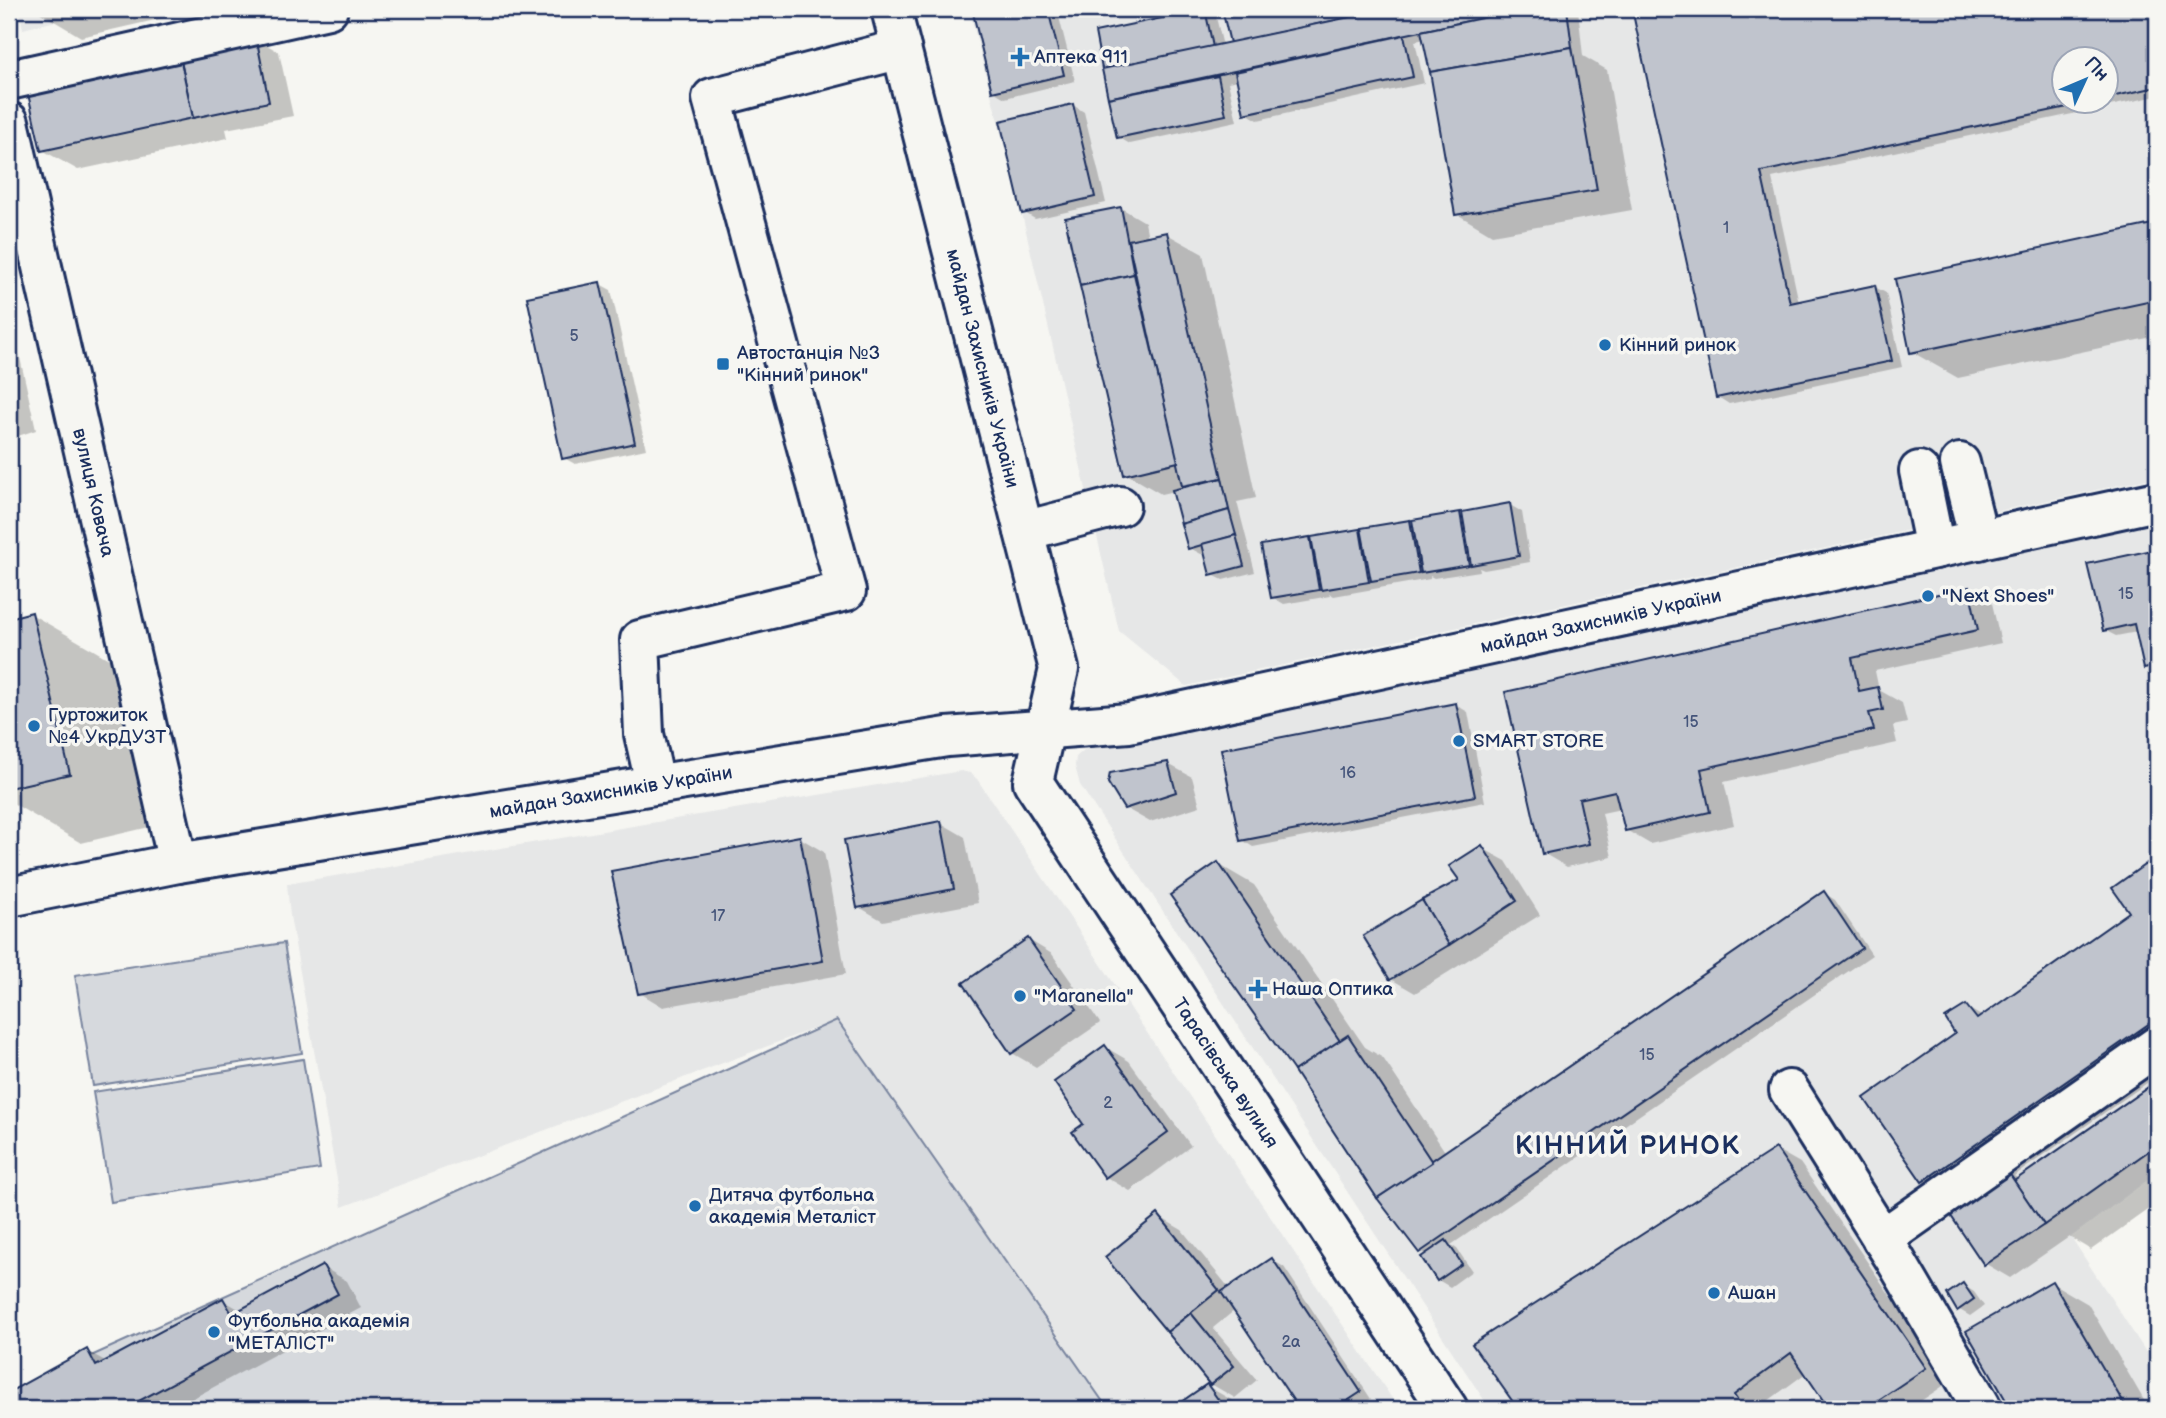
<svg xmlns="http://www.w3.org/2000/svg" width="2166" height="1418" font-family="'Balsamiq Sans',sans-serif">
<rect width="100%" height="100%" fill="#f6f6f2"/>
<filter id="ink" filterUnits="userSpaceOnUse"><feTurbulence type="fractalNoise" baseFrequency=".0143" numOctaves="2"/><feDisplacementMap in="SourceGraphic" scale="14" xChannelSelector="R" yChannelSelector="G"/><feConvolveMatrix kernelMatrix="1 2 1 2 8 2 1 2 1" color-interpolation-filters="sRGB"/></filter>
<g filter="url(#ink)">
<g fill="#e6e7e7" fill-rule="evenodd">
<polygon points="19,9 106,9 23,29"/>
<path d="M969,9H2157V477L1186,686L1119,631L1022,214ZM2064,60H2106V102H2064Z"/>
<polygon points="2157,520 2157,1173 2071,1237 2157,1369 2157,1409 1490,1409 1080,785 1075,766 1076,757 1084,750 1148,738"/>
<polygon points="961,771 970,773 977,779 1399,1409 1108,1409 837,1020 342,1207 290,916 287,884"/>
</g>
<g fill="#d6d9dd" stroke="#78849e" stroke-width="2">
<polygon points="284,943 302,1053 93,1086 75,975"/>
<polygon points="837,1020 1108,1409 9,1409 9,1393"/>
<polygon points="303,1059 320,1169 111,1202 93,1092"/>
</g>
<g fill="#0003" fill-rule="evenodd">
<polygon points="34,9 203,9 81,37"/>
<polygon points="973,9 1057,9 1075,81 1005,98 993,91"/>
<polygon points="1224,9 1578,9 1583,56 1607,70 1632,210 1492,235 1457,214 1425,39 1415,41 1424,83 1258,120 1246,113 1238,80 1228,82 1237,121 1130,144 1118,137 1097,33 1205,10 1216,17 1223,46 1232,44"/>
<path d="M1634,9H2157V96L1772,178L1799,303L1875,287L1886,293L1902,367L1729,404L1718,397ZM2064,60H2106V102H2064Z"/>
<polygon points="255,38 279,52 293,116 226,129 228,138 78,170 42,150"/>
<polygon points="1073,105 1084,112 1106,203 1035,219 1023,212"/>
<polygon points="1121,208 1145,222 1148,238 1167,234 1203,254 1256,498 1237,502 1255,572 1223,580 1211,574 1206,553 1201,554 1190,548 1174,491 1161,494 1125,473"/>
<polygon points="2157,225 2157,336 1958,378 1912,352 1897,280"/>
<polygon points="600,284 611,290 646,449 575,464 564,458"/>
<polygon points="9,308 36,430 9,439"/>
<polygon points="1510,505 1522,512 1530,562 1484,570 1479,568 1480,571 1434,578 1430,576 1430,579 1334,596 1329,593 1330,596 1284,604 1272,597 1310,539 1314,542 1313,538 1410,522 1414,524 1460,514 1464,516"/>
<polygon points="2157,550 2157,674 2146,668 2137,632 2116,636 2104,630 2089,566"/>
<polygon points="1968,589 1992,603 2001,643 1875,671 1879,690 1902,703 1907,723 1893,726 1897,743 1724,782 1734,825 1650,844 1626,830 1621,809 1602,813 1612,857 1567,867 1543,853 1507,693"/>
<polygon points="31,614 121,666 158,825 81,843 9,801 9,619"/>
<polygon points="1456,705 1468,712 1485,802 1253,847 1242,840"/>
<polygon points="1168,764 1192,777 1200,806 1150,822 1125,808"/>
<polygon points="941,823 965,837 978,903 883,921 859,907"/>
<polygon points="800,838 824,852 846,974 663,1007 640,993"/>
<polygon points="1482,848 1506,861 1540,915 1415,993 1391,979"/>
<polygon points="2157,858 2157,1076 2014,1176 2019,1179 2157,1083 2157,1203 2091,1250 2069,1237 2010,1278 1986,1264 1949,1211 1961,1203 1923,1181 1957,1034 1966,1007 1983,1017 2132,913 2115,888"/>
<polygon points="1218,864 1254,885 1365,1047 1383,1058 1446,1153 1824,893 1835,900 1872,955 1451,1245 1457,1249 1472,1271 1450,1287 1438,1280 1426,1255 1420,1251"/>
<polygon points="1029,940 1052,954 1100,1023 1036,1067 1012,1053"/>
<polygon points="1105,1047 1129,1061 1191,1146 1130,1191 1106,1177 1086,1124"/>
<polygon points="1777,1150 1800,1163 1949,1382 1909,1409 1831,1409 1806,1373 1757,1409 1521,1409 1475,1345"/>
<polygon points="1158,1216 1182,1230 1230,1289 1272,1260 1284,1267 1371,1399 1356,1409 1301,1409 1235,1310 1213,1328 1257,1380 1235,1398 1211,1384 1108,1257"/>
<polygon points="323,1267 347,1281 361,1308 173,1409 9,1409 9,1394 87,1351 107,1362 223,1300 242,1311"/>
<polygon points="2052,1283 2088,1304 2149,1409 2013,1409 1968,1332"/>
<polygon points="1963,1285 1974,1292 1984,1306 1970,1316 1958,1309"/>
<polygon points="1207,1386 1242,1406 1244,1409 1174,1409"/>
</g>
<g fill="#c0c4cd" stroke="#1b2f5e" stroke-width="2">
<polygon points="972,9 1048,9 1064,75 992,92"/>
<polygon points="1205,9 1213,47 1102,69 1095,32"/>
<polygon points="1222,9 1388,9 1230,43"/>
<polygon points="1388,9 1524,9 1108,98 1102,69"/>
<polygon points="1524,9 1567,9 1572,47 1430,72 1421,31"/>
<polygon points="1632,9 2157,9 2157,87 2106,98 2106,60 2064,60 2064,102 2091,102 1761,172 1790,303 1875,285 1892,361 1716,398"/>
<polygon points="1404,35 1413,77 1244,114 1235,72"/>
<polygon points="256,36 269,102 193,118 179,52"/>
<polygon points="1572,47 1597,190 1455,215 1430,72"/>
<polygon points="179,52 193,118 41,151 26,85"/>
<polygon points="1218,76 1226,115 1117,138 1108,98"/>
<polygon points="1073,104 1095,197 1022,214 1000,121"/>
<polygon points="1121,207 1134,274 1080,286 1065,218"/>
<polygon points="2157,223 2157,300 1910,353 1895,279"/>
<polygon points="1167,232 1222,478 1182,486 1128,240"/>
<polygon points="1134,274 1178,462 1124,475 1080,286"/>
<polygon points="600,282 635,443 562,459 527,297"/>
<polygon points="1222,478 1229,510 1181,524 1172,490"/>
<polygon points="1510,503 1519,556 1471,565 1462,512"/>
<polygon points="1229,510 1236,535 1188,549 1181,524"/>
<polygon points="1460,512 1469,565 1421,573 1412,520"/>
<polygon points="1410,520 1419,573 1371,581 1361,528"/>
<polygon points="1360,529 1369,582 1321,590 1311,537"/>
<polygon points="1236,535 1244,566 1210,575 1202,544"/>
<polygon points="1310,537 1319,590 1271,598 1261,545"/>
<polygon points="2157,549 2157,666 2144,669 2134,624 2103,631 2087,564"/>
<polygon points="1969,587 1978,630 1852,658 1859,691 1878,687 1883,710 1869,713 1874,730 1701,769 1710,812 1625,831 1615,791 1579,799 1589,844 1542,854 1505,692"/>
<polygon points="32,612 70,774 9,788 9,618"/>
<polygon points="1456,703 1475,796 1240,841 1221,749"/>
<polygon points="1168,762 1176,792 1124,809 1108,783 1110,773"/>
<polygon points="941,821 954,889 857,908 844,840"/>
<polygon points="800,836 823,961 638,994 611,871"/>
<polygon points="1482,845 1517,901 1449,945 1422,900 1459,880 1449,866"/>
<polygon points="2157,856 2157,1018 1922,1182 1864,1098 1955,1034 1945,1018 1966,1005 1977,1019 2129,912 2112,888"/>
<polygon points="1218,862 1340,1041 1294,1071 1170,895"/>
<polygon points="1824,891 1862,948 1419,1253 1377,1198"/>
<polygon points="1422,900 1449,945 1390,980 1363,936"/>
<polygon points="1028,938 1077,1009 1011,1054 963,983"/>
<polygon points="1348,1035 1432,1162 1377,1198 1294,1071"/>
<polygon points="1105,1045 1168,1132 1105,1178 1072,1132 1083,1124 1054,1082"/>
<polygon points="2157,1081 2157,1145 2044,1225 2014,1181"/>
<polygon points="1776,1148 1926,1368 1865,1409 1829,1409 1791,1353 1734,1395 1743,1409 1518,1409 1472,1344"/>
<polygon points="2007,1170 2044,1225 1984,1265 1947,1210"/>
<polygon points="1158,1214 1219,1290 1167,1332 1105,1257"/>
<polygon points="1446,1240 1462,1264 1437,1281 1421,1257"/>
<polygon points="1272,1258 1361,1392 1335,1409 1299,1409 1221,1292"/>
<polygon points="323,1265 338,1294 124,1409 9,1409 9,1392 87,1349 96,1366 223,1298 232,1314"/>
<polygon points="2052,1281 2127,1409 2011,1409 1966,1331"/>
<polygon points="1963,1283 1974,1299 1957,1311 1947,1294"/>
<polygon points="1191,1313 1234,1366 1210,1385 1167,1332"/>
<polygon points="1207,1384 1225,1409 1171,1409"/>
</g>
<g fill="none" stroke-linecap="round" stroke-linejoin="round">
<defs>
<g id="minor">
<path id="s1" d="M891,9L1059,669L1033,782L1448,1409"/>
<polyline points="9,80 328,9"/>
<path id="s2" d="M9,122L178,863"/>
<polyline points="1960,463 1979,540"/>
<polyline points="1919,471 1935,549"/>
<polyline points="1024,531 1120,506"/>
<polyline points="655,783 644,734 640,640 846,591 712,98 901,49"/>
<path id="s3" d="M9,897L178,863L947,737L1129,723L2157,501"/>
<polyline points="1789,1090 1895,1259 1981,1406 1976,1409"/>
<polyline points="1882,1239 2157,1046"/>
</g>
</defs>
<use href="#minor" stroke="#1b2f5e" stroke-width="44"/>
<use href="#minor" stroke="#f6f6f2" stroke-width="38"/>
</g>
</g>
<g fill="#1f6fb2" stroke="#f6f6f2" stroke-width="2.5">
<path d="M1016.5 46.5h7v7h7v7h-7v7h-7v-7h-7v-7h7z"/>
<circle cx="1605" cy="345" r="7"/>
<rect x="716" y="357" width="14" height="14" rx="3.5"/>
<circle cx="1928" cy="596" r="7"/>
<circle cx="34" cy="726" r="7"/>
<circle cx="1459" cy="741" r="7"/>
<path d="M1254.5 978.5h7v7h7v7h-7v7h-7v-7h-7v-7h7z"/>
<circle cx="1020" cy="996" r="7"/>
<circle cx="695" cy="1206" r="7"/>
<circle cx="1714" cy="1293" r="7"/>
<circle cx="214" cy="1332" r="7"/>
</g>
<g text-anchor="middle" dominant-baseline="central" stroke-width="7" stroke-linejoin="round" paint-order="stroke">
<g font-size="16" fill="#44547a">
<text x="1726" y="228">1</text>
<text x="574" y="336">5</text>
<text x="2126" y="594">15</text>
<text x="1691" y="722">15</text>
<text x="1348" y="773">16</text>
<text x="718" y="916">17</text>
<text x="1647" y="1055">15</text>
<text x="1108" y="1103">2</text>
<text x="1291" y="1342">2а</text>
</g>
<g font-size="19" fill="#1b2f5e" stroke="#f6f6f2" text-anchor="start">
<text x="1034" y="57">Аптека 911</text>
<text x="1619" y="345">Кінний ринок</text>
<text x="737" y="353">Автостанція №3<tspan x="737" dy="22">"Кінний ринок"</tspan></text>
<text x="1942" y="596">"Next Shoes"</text>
<text x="48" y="715">Гуртожиток<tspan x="48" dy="22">№4 УкрДУЗТ</tspan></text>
<text x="1473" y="741">SMART STORE</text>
<text x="1272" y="989">Наша Оптика</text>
<text x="1034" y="996">"Maranella"</text>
<text x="709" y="1195">Дитяча футбольна<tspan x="709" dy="22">академія Металіст</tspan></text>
<text x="1728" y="1293">Ашан</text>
<text x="228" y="1321">Футбольна академія<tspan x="228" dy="22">"МЕТАЛІСТ"</tspan></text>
</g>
<g font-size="19" fill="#1b2f5e" stroke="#f6f6f2">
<text stroke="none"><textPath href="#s1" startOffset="371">майдан Захисників України</textPath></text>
<text stroke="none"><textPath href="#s2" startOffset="380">вулиця Ковача</textPath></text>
<text stroke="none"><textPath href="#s3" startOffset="1617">майдан Захисників України</textPath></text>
<text stroke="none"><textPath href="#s3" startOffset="611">майдан Захисників України</textPath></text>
<text stroke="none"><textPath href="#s1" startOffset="1146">Тарасівська вулиця</textPath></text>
</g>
<g font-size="26" font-weight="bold" letter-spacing="2" fill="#1b2f5e" stroke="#f6f6f2">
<text x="1628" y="1146">КІННИЙ РИНОК</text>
</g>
</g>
<rect width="2166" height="1418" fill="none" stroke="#f6f6f2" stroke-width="35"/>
<rect x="18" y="18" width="2131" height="1383" fill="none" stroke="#1b2f5e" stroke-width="2.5" filter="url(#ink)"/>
<g transform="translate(2085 80) rotate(46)"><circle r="33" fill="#f6f6f2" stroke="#9ea6b7" stroke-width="2"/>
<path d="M0-5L12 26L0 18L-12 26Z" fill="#1f6fb2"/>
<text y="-10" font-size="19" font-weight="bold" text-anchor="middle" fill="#1b2f5e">Пн</text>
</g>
</svg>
